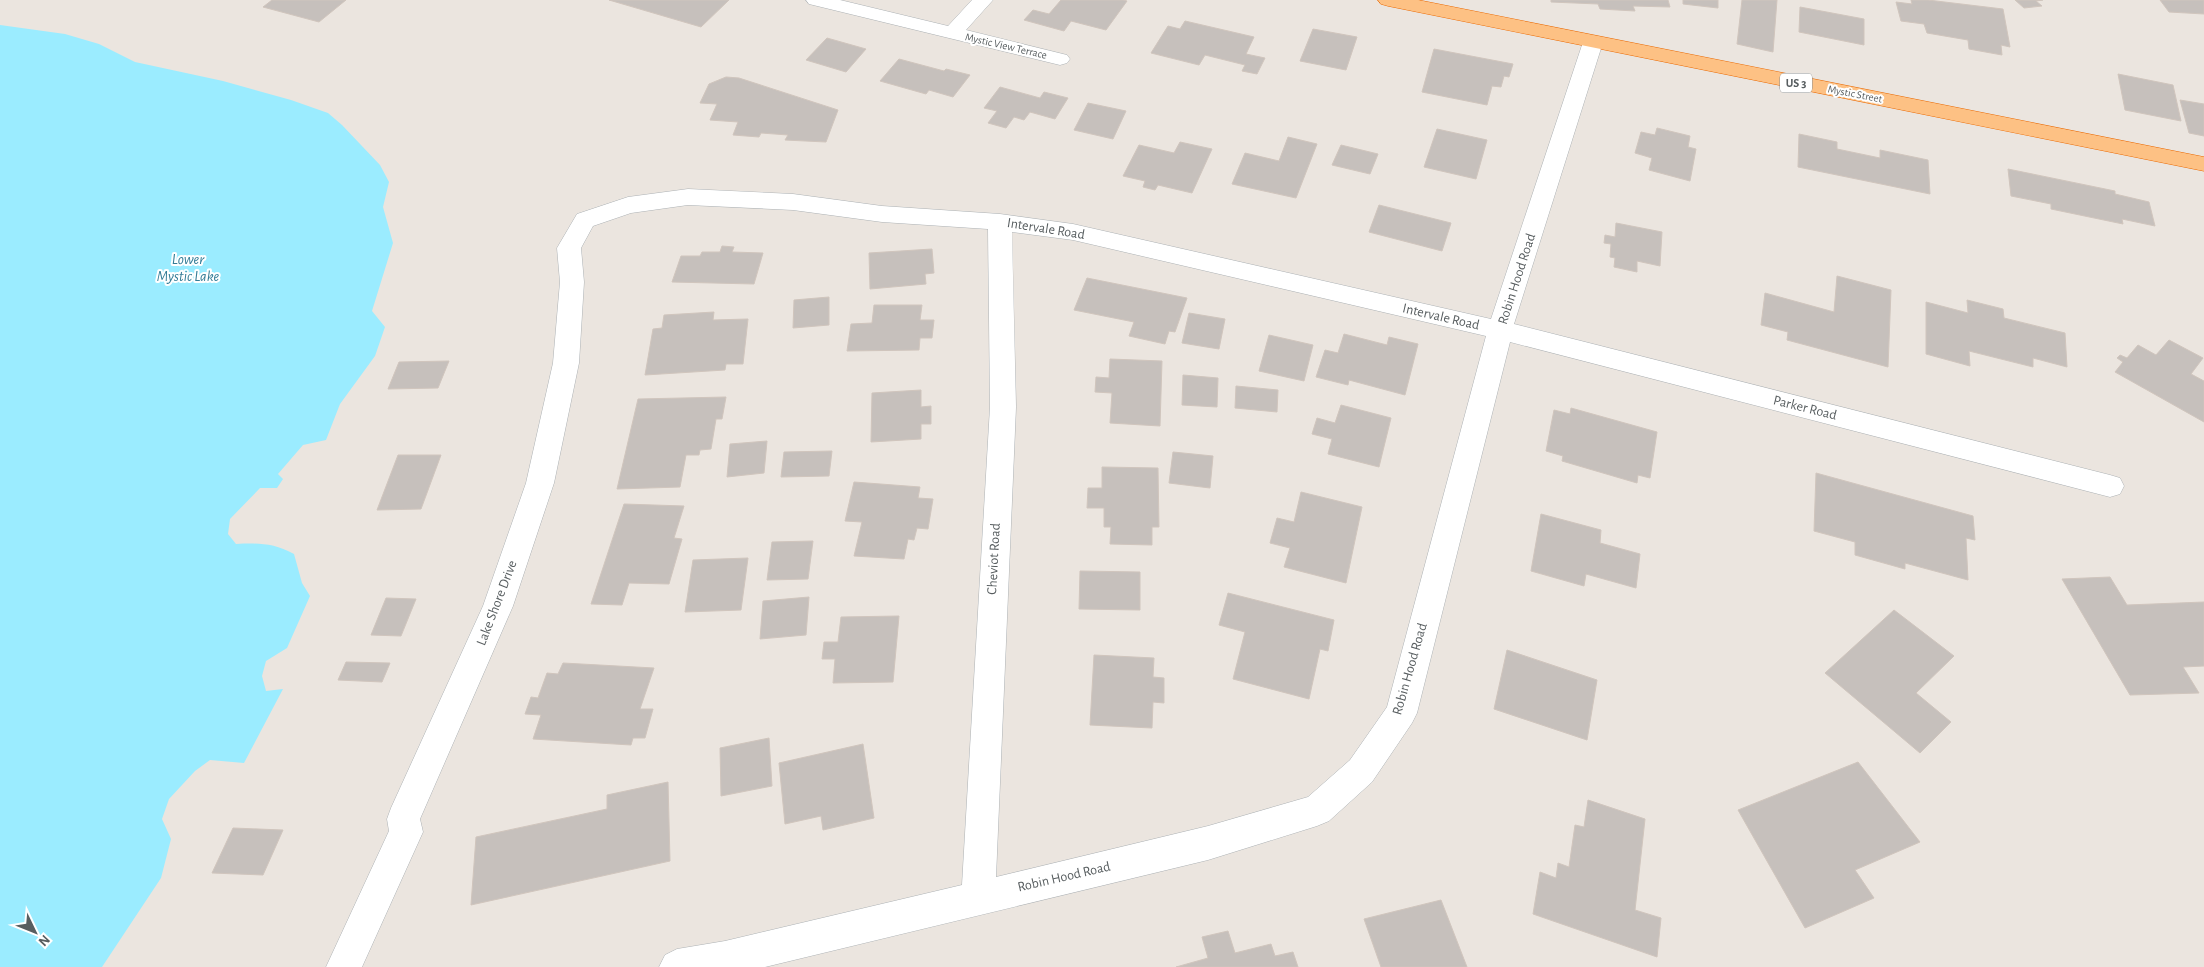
<svg xmlns="http://www.w3.org/2000/svg" width="2204" height="967" font-family="'Alegreya Sans',sans-serif">
<rect width="100%" height="100%" fill="#ebe5df"/>
<path fill="#9becff" d="M0,25L65,34L99,44L135,62L223,81L291,100L328,113L342,125L380,165L389,182L383,207L393,243L372,311L385,327L375,356L340,404L326,440L303,445L278,474L283,479L277,488H260L230,519L228,534L236,544C259,543 273,543 294,554L302,583L310,596L287,648L266,661L262,676L266,691L283,689L244,763L210,760L195,771L169,799L162,819L171,839L161,878L102,967H0Z"/>
<g fill="#c6c0bc" stroke="#d0c5bd">
<polygon points="272,0 346,0 319,22 263,7"/>
<polygon points="609,0 729,0 701,27"/>
<polygon points="1061,0 1123,0 1127,1 1106,30 1071,21 1064,31 1024,20 1033,10 1049,14"/>
<polygon points="1551,0 1668,0 1670,7 1633,6 1635,11 1600,9 1598,4 1551,2"/>
<polygon points="1683,0 1718,0 1718,8 1683,4"/>
<polygon points="1742,0 1777,0 1773,52 1737,44"/>
<polygon points="1911,0 1928,0 2003,9 2010,47 2001,45 2002,55 1969,49 1968,40 1927,33 1924,24 1901,21 1896,2 1912,4"/>
<polygon points="2015,0 2043,0 2036,1 2042,6 2024,8"/>
<polygon points="2160,0 2204,0 2204,14 2169,12"/>
<polygon points="1800,7 1864,19 1864,45 1799,32"/>
<polygon points="1185,21 1254,37 1246,54 1265,58 1257,74 1242,71 1245,65 1205,55 1199,65 1151,53 1168,26 1180,29"/>
<polygon points="1313,29 1357,37 1346,70 1300,61"/>
<polygon points="827,38 866,49 846,72 806,60"/>
<polygon points="1434,49 1513,64 1509,77 1504,76 1501,87 1492,86 1487,105 1422,92"/>
<polygon points="899,59 944,71 946,69 970,75 953,97 929,90 926,94 880,81"/>
<polygon points="2118,74 2173,85 2181,121 2125,110"/>
<polygon points="726,77 739,78 838,110 826,142 785,140 788,135 761,133 759,137 733,135 738,122 710,120 717,104 700,103 709,84"/>
<polygon points="1000,87 1040,98 1044,92 1068,98 1055,119 1030,112 1024,120 1014,117 1006,128 988,123 997,111 984,108"/>
<polygon points="2180,100 2204,104 2204,136 2189,133"/>
<polygon points="1088,103 1126,111 1113,139 1074,130"/>
<polygon points="1657,128 1690,136 1688,147 1696,149 1690,181 1649,170 1652,158 1635,153 1641,132 1655,135"/>
<polygon points="1437,129 1487,140 1476,179 1424,167"/>
<polygon points="1799,134 1837,142 1837,149 1880,158 1880,150 1928,160 1930,194 1798,167"/>
<polygon points="1288,137 1317,144 1296,198 1232,184 1245,153 1279,161"/>
<polygon points="1180,142 1212,149 1192,193 1158,185 1155,190 1143,187 1145,181 1123,176 1139,145 1174,153"/>
<polygon points="1341,145 1378,154 1370,174 1332,165"/>
<polygon points="2008,169 2115,191 2115,194 2149,202 2155,226 2122,219 2123,224 2051,209 2051,204 2011,196"/>
<polygon points="1379,205 1451,223 1442,251 1369,232"/>
<polygon points="1616,223 1662,232 1660,266 1637,261 1637,272 1614,267 1615,258 1610,257 1611,244 1604,243 1605,235 1615,237"/>
<polygon points="722,246 734,247 732,252 763,253 754,284 672,282 681,256 700,256 702,252 720,252"/>
<polygon points="932,249 934,273 925,274 926,284 870,289 869,253"/>
<polygon points="1837,276 1891,290 1888,367 1787,340 1788,332 1761,325 1765,293 1834,312"/>
<polygon points="1087,278 1187,298 1175,332 1169,331 1165,344 1129,336 1134,322 1074,310"/>
<polygon points="829,297 829,325 793,328 794,300"/>
<polygon points="1967,300 2003,309 2004,318 2065,333 2067,367 2033,358 2033,367 1969,351 1970,366 1926,354 1926,302 1968,313"/>
<polygon points="874,305 922,305 920,320 934,320 932,338 920,338 919,350 847,351 851,324 872,323"/>
<polygon points="714,312 713,320 748,319 743,364 726,364 725,370 645,375 653,329 662,328 664,315"/>
<polygon points="1189,313 1225,319 1219,349 1182,343"/>
<polygon points="1344,334 1387,345 1389,337 1418,344 1405,395 1349,380 1348,385 1316,377 1325,350 1338,353"/>
<polygon points="1269,335 1313,345 1304,381 1259,371"/>
<polygon points="2169,340 2203,358 2191,374 2204,381 2204,422 2115,372 2123,362 2117,358 2120,355 2127,358 2138,345 2156,355"/>
<polygon points="1110,359 1162,361 1160,426 1110,423 1112,393 1095,392 1096,377 1109,378"/>
<polygon points="449,361 438,388 388,389 399,362"/>
<polygon points="1183,375 1218,378 1217,407 1182,405"/>
<polygon points="1236,386 1278,390 1277,412 1235,408"/>
<polygon points="921,390 921,407 931,406 931,424 921,424 921,439 871,442 872,393"/>
<polygon points="726,397 722,419 716,419 711,449 700,450 699,455 686,455 680,487 617,489 638,399"/>
<polygon points="1341,405 1391,418 1379,467 1328,454 1332,439 1312,434 1317,418 1335,423"/>
<polygon points="1571,408 1657,432 1650,478 1638,475 1637,483 1562,461 1563,456 1546,451 1554,410 1570,414"/>
<polygon points="767,441 764,473 727,477 730,444"/>
<polygon points="832,451 829,476 781,477 784,452"/>
<polygon points="1173,452 1213,456 1210,488 1169,483"/>
<polygon points="398,455 441,455 421,509 377,510"/>
<polygon points="1102,467 1158,468 1159,527 1152,527 1152,545 1110,544 1111,527 1104,527 1104,508 1087,508 1088,488 1102,488"/>
<polygon points="1816,473 1973,516 1975,540 1966,538 1968,580 1905,563 1905,569 1855,555 1855,542 1814,531"/>
<polygon points="854,482 920,487 918,498 933,499 928,529 917,528 914,540 908,539 904,559 854,556 862,522 845,521"/>
<polygon points="1301,492 1362,507 1346,583 1284,567 1290,548 1270,543 1277,518 1294,522"/>
<polygon points="624,504 684,506 674,538 682,539 669,584 629,583 622,605 591,604"/>
<polygon points="1541,514 1601,530 1600,543 1640,554 1636,588 1586,574 1584,586 1531,571"/>
<polygon points="813,541 808,579 767,580 772,542"/>
<polygon points="748,558 741,610 685,612 693,560"/>
<polygon points="1080,571 1140,572 1140,610 1079,609"/>
<polygon points="2110,577 2127,605 2204,602 2204,666 2183,667 2199,693 2130,695 2062,579"/>
<polygon points="1228,593 1334,620 1328,651 1320,649 1309,699 1233,679 1245,632 1219,625"/>
<polygon points="809,597 806,635 760,639 763,601"/>
<polygon points="386,598 416,599 401,636 371,635"/>
<polygon points="1894,610 1954,656 1916,693 1951,722 1920,753 1825,673"/>
<polygon points="899,616 893,682 833,683 835,659 822,659 824,642 838,642 841,617"/>
<polygon points="1507,650 1597,680 1587,740 1494,709"/>
<polygon points="1094,655 1154,658 1153,677 1164,678 1164,703 1153,702 1152,728 1090,725"/>
<polygon points="346,662 390,663 382,682 338,680"/>
<polygon points="563,663 654,668 640,709 653,709 645,738 633,738 631,745 533,739 541,715 525,714 531,697 538,698 547,673 558,674"/>
<polygon points="769,738 772,786 721,796 720,748"/>
<polygon points="863,744 874,818 823,830 821,816 785,824 779,763"/>
<polygon points="1858,762 1920,842 1855,870 1874,898 1805,928 1738,810"/>
<polygon points="668,782 670,861 471,905 476,837 607,809 607,795"/>
<polygon points="1588,800 1645,819 1635,910 1661,918 1657,957 1533,914 1540,872 1556,878 1558,863 1569,867 1575,825 1584,827"/>
<polygon points="233,828 283,830 263,875 212,873"/>
<polygon points="1441,900 1467,967 1381,967 1364,919"/>
<polygon points="1228,931 1235,953 1271,944 1275,956 1293,952 1298,967 1176,967 1208,958 1202,937"/>
</g>
<g fill="none" stroke-linecap="round" stroke-linejoin="round">
<defs>
<g id="minor">
<polygon points="806,0 840,0 948,26 972,0 993,0 966,30 1067,55 1070,59 1067,63 1060,65 809,4"/>
<path d="M1593,36L1600,38L1603,42L1514,324L2110,475L2120,478L2124,486L2120,494L2110,497L1510,342L1417,713L1412,723L1372,782L1329,821L1317,826L1208,860L765,967H659L665,955L677,949L725,941L962,885L990,407L988,229L882,222L793,210L688,205L631,213L593,226L581,248L584,282L579,363L554,483L513,606L420,819L423,832L362,967H326L389,831L387,819L391,808L483,606L526,483L553,363L560,282L557,248L577,214L628,197L688,189L793,194L882,206L1000,214L1073,224L1491,319L1583,42L1586,38ZM1012,232L1073,240L1486,336L1387,707L1350,760L1308,797L1208,826L996,877L1016,407Z"/>
</g>
<polygon id="highway" points="1378,0 1418,0 2204,157 2204,171 1388,6 1381,4"/>
</defs>
<use href="#minor" stroke="#adb2b5" stroke-width="1"/>
<use href="#highway" stroke="#ea6800" stroke-width="1"/>
<use href="#minor" fill="#fff" fill-rule="evenodd"/>
<use href="#highway" fill="#fdc184" fill-rule="evenodd"/>
</g>
<g text-anchor="middle" dominant-baseline="central" stroke-width="4" stroke-linejoin="round" paint-order="stroke">
<g font-size="11" fill="#585e60" stroke="#fff">
<text transform="translate(1006 46) rotate(13)">Mystic View Terrace</text>
<text transform="translate(1855 94) rotate(11)">Mystic Street</text>
</g>
<rect fill="#fff" stroke="#8a8e90" stroke-width="1" x="1780" y="73.5" width="32" height="19" rx="4"/>
<g font-size="12" font-weight="bold" fill="#585e60">
<text x="1796" y="83">US 3</text>
</g>
<g font-size="14" fill="#585e60" stroke="#fff">
<text transform="translate(1046 229) rotate(9)">Intervale Road</text>
<text transform="translate(1517 279) rotate(-72)">Robin Hood Road</text>
<text transform="translate(1441 317) rotate(13)">Intervale Road</text>
<text transform="translate(1805 408) rotate(14)">Parker Road</text>
<text transform="translate(994 559) rotate(-87)">Cheviot Road</text>
<text transform="translate(497 603) rotate(-69)">Lake Shore Drive</text>
<text transform="translate(1410 669) rotate(-74)">Robin Hood Road</text>
<text transform="translate(1064 877) rotate(-13)">Robin Hood Road</text>
</g>
<g font-size="15" font-style="italic" fill="#337c96" stroke="#fff">
<text x="188" y="259">Lower<tspan x="188" dy="17">Mystic Lake</tspan></text>
</g>
</g>
<g transform="translate(35 932) rotate(133)" stroke="#ffffff" stroke-width="4" paint-order="stroke">
<path d="M0-4L9 19L0 12L-9 19Z" fill="#585e60"/>
<text y="-8" font-size="14" font-weight="bold" text-anchor="middle" fill="#585e60">N</text>
</g>
</svg>
